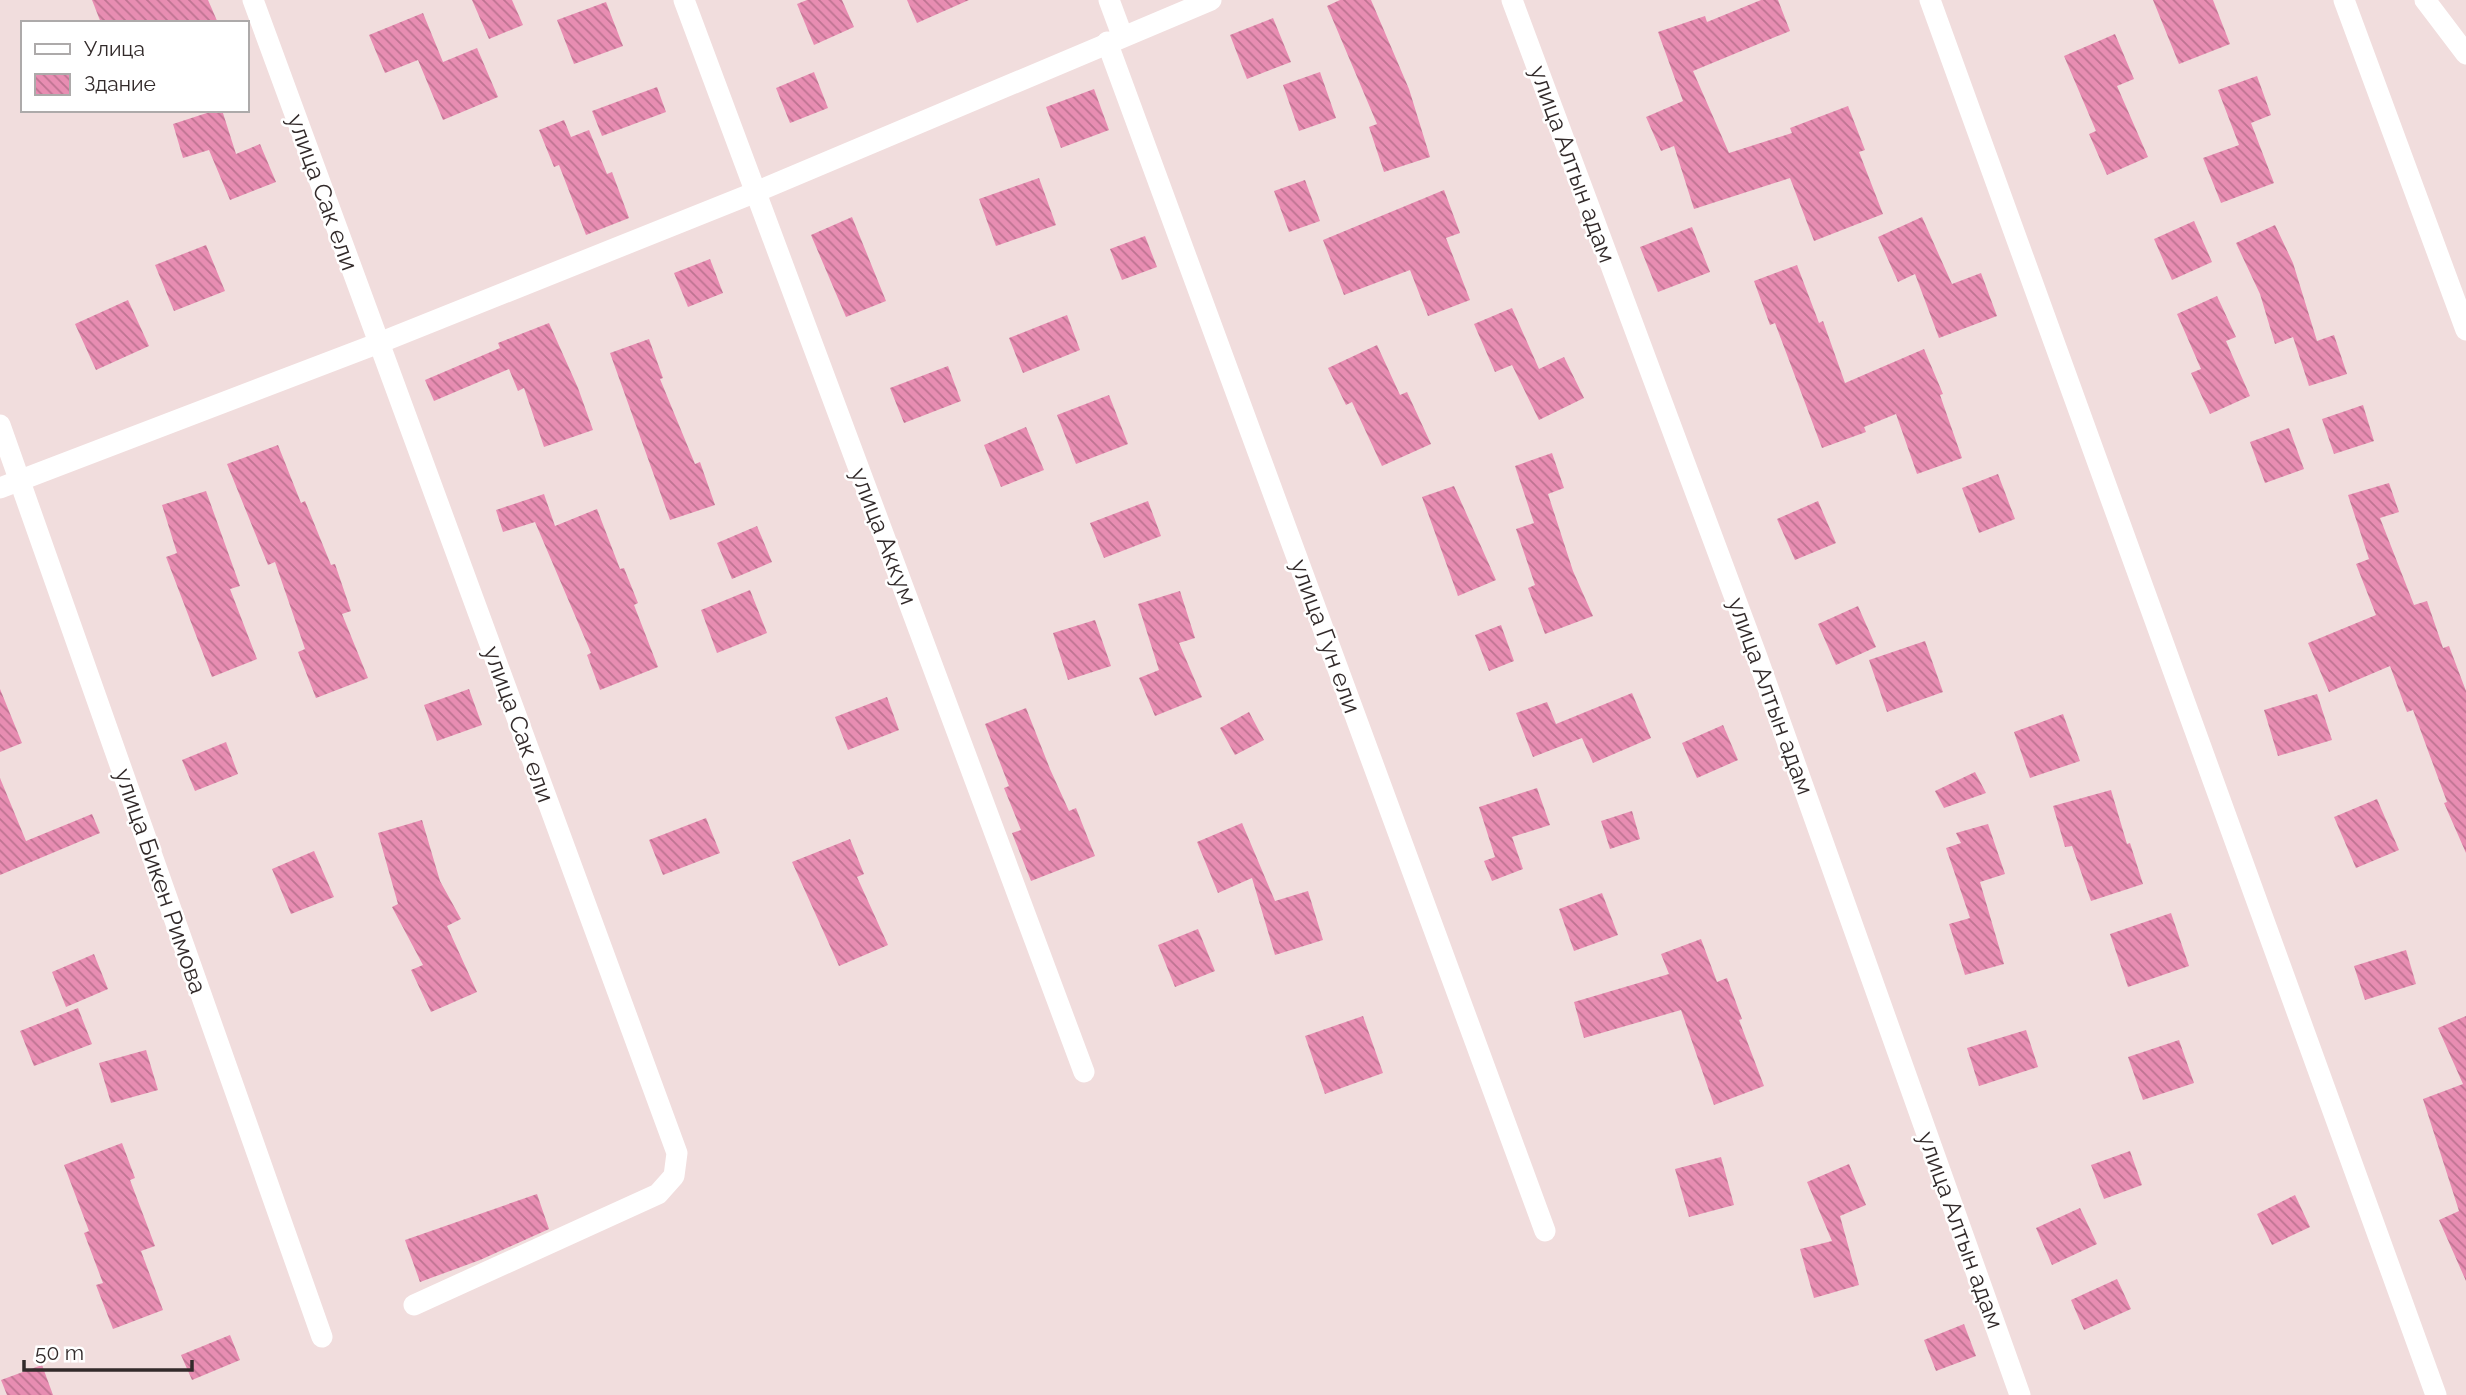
<svg xmlns="http://www.w3.org/2000/svg" width="2466" height="1395" font-family="Raleway,sans-serif">
<defs>
<pattern id="building-back-hatch" width="6" height="6" patternUnits="userSpaceOnUse" patternTransform="scale(1.75)"><rect width="6" height="6" fill="#e88db2"/><path d="M-1 5l2 2M0 0l6 6M5-1l2 2" fill="none" stroke="#bd7391"/></pattern>
</defs>
<rect width="100%" height="100%" fill="#f1dddd"/>
<g fill="url(#building-back-hatch)">
<polygon points="92,0 208,0 218,23 101,23"/>
<polygon points="472,0 512,0 523,25 489,39"/>
<polygon points="807,0 842,0 854,27 814,45 797,4"/>
<polygon points="907,0 969,0 917,23"/>
<polygon points="1340,0 1371,0 1409,89 1430,157 1384,172 1369,127 1377,124 1327,6"/>
<polygon points="1761,0 1778,0 1790,31 1693,71 1729,153 1792,133 1790,128 1848,106 1865,150 1859,152 1883,214 1814,241 1790,178 1694,209 1674,146 1661,151 1646,117 1683,101 1658,32 1705,16 1707,22"/>
<polygon points="2153,0 2213,0 2230,44 2179,64"/>
<polygon points="606,2 623,46 574,64 557,20"/>
<polygon points="423,13 443,62 477,48 498,97 443,120 418,60 385,73 369,35"/>
<polygon points="1273,18 1291,62 1247,79 1230,35"/>
<polygon points="2115,34 2134,79 2117,86 2148,157 2107,175 2089,134 2096,131 2064,56"/>
<polygon points="814,72 828,108 790,123 776,88"/>
<polygon points="1320,72 1336,118 1299,131 1283,85"/>
<polygon points="2257,76 2271,115 2251,123 2274,183 2221,203 2203,158 2239,145 2218,90"/>
<polygon points="657,87 666,112 602,136 592,111"/>
<polygon points="1094,89 1109,130 1061,148 1046,107"/>
<polygon points="216,110 222,110 236,154 260,144 276,182 230,200 209,150 183,158 173,124"/>
<polygon points="564,120 571,137 589,130 607,174 612,172 629,218 586,235 559,165 554,167 539,130"/>
<polygon points="1039,178 1056,225 996,246 979,199"/>
<polygon points="1305,180 1320,221 1289,232 1274,191"/>
<polygon points="1444,190 1460,233 1446,238 1470,300 1428,316 1410,270 1344,295 1323,240"/>
<polygon points="852,217 886,301 846,317 811,235"/>
<polygon points="1922,217 1952,284 1981,273 1997,316 1939,338 1915,274 1898,282 1878,237"/>
<polygon points="2194,221 2212,262 2172,280 2154,239"/>
<polygon points="2275,225 2293,263 2317,341 2334,335 2347,374 2309,386 2293,337 2275,344 2260,294 2236,243"/>
<polygon points="1692,227 1710,272 1658,292 1640,247"/>
<polygon points="1145,236 1157,267 1122,280 1110,249"/>
<polygon points="206,245 225,291 174,311 155,265"/>
<polygon points="710,259 723,293 688,307 674,273"/>
<polygon points="1797,265 1819,323 1823,321 1845,383 1924,349 1943,394 1940,395 1962,458 1917,474 1896,414 1864,427 1866,432 1822,448 1775,323 1770,325 1754,281"/>
<polygon points="2217,296 2236,337 2226,341 2250,396 2210,414 2191,373 2201,369 2177,314"/>
<polygon points="128,300 149,346 96,370 75,324"/>
<polygon points="1512,308 1539,369 1564,357 1584,398 1539,420 1512,365 1495,372 1474,324"/>
<polygon points="1067,315 1080,350 1023,373 1009,338"/>
<polygon points="549,323 578,388 593,430 544,447 524,388 518,391 509,369 434,401 425,380 500,348 498,343"/>
<polygon points="649,339 663,378 660,379 695,464 700,462 715,505 670,520 610,353"/>
<polygon points="1377,345 1400,395 1407,392 1431,444 1382,466 1352,402 1346,405 1328,368"/>
<polygon points="948,366 961,401 904,423 890,388"/>
<polygon points="1109,395 1128,444 1076,464 1057,415"/>
<polygon points="2363,405 2374,441 2334,454 2322,419"/>
<polygon points="1026,427 1044,470 1001,487 984,445"/>
<polygon points="2289,428 2304,469 2265,483 2250,442"/>
<polygon points="278,445 301,503 305,501 331,565 335,564 351,611 342,614 368,678 316,698 298,652 305,649 275,562 268,565 227,464"/>
<polygon points="1552,453 1564,488 1548,494 1573,571 1593,616 1545,634 1528,588 1535,585 1516,529 1534,523 1515,466"/>
<polygon points="1998,474 2015,519 1979,533 1962,488"/>
<polygon points="2389,483 2399,512 2380,518 2414,605 2427,601 2443,648 2449,646 2466,691 2466,853 2444,803 2447,802 2413,710 2407,712 2390,666 2329,692 2308,643 2376,615 2356,564 2369,559 2348,495"/>
<polygon points="1454,486 1496,580 1458,596 1422,497"/>
<polygon points="206,491 240,586 230,589 257,659 212,677 166,557 177,553 162,505"/>
<polygon points="544,494 555,526 597,509 620,569 624,568 638,603 634,605 658,667 600,690 587,655 591,653 535,522 503,532 496,510"/>
<polygon points="1148,501 1161,536 1104,558 1090,523"/>
<polygon points="1818,501 1836,543 1795,560 1777,519"/>
<polygon points="757,526 772,562 732,579 717,543"/>
<polygon points="750,590 767,633 717,653 701,610"/>
<polygon points="1180,591 1195,638 1179,643 1202,697 1155,716 1139,678 1159,670 1138,604"/>
<polygon points="1858,606 1876,647 1836,665 1818,624"/>
<polygon points="1095,620 1111,666 1068,680 1053,633"/>
<polygon points="1501,625 1514,661 1489,671 1475,635"/>
<polygon points="1925,641 1943,692 1887,712 1869,660"/>
<polygon points="0,689 22,743 0,752"/>
<polygon points="469,689 482,725 437,741 424,705"/>
<polygon points="1632,693 1651,738 1593,763 1582,738 1533,757 1516,713 1547,702 1556,724"/>
<polygon points="2317,694 2332,740 2278,756 2264,710"/>
<polygon points="887,697 899,730 848,750 835,717"/>
<polygon points="1026,708 1050,769 1069,811 1076,808 1095,856 1031,881 1012,833 1021,830 1004,788 1009,786 985,724"/>
<polygon points="1249,712 1264,740 1235,755 1220,728"/>
<polygon points="2063,714 2080,761 2030,778 2014,732"/>
<polygon points="1723,725 1738,760 1697,778 1682,743"/>
<polygon points="226,742 238,774 195,791 182,760"/>
<polygon points="1975,772 1986,793 1944,808 1935,791"/>
<polygon points="0,778 26,841 92,814 100,833 0,875"/>
<polygon points="1537,788 1550,825 1512,837 1523,869 1492,881 1484,861 1495,857 1479,807"/>
<polygon points="2111,790 2127,844 2130,843 2143,884 2091,901 2072,846 2065,847 2053,806"/>
<polygon points="2377,799 2399,850 2356,868 2334,817"/>
<polygon points="1632,811 1640,839 1610,849 1601,821"/>
<polygon points="706,818 720,853 663,875 649,840"/>
<polygon points="422,820 440,881 461,919 447,926 477,992 431,1012 411,970 423,965 392,907 398,904 378,833"/>
<polygon points="1242,823 1275,901 1308,891 1323,940 1275,955 1252,878 1218,893 1197,842"/>
<polygon points="1988,824 2005,874 1980,882 2004,964 1965,975 1949,924 1970,918 1946,848 1961,843 1956,833"/>
<polygon points="850,839 864,874 857,877 888,945 839,966 792,862"/>
<polygon points="314,851 334,897 291,914 272,869"/>
<polygon points="1602,893 1618,935 1574,951 1559,909"/>
<polygon points="2171,913 2189,966 2128,987 2110,934"/>
<polygon points="1198,929 1215,971 1175,987 1158,945"/>
<polygon points="1701,939 1717,982 1727,978 1742,1019 1739,1020 1764,1086 1714,1105 1681,1010 1584,1038 1574,1002 1669,974 1661,954"/>
<polygon points="2406,950 2416,984 2365,1000 2354,966"/>
<polygon points="94,954 108,989 66,1007 52,972"/>
<polygon points="78,1008 92,1044 34,1066 20,1031"/>
<polygon points="1363,1016 1383,1073 1325,1094 1305,1036"/>
<polygon points="2466,1016 2466,1281 2439,1220 2459,1211 2423,1099 2463,1084 2438,1028"/>
<polygon points="2026,1030 2038,1067 1979,1086 1967,1048"/>
<polygon points="2179,1040 2194,1083 2143,1100 2128,1057"/>
<polygon points="146,1050 158,1090 111,1103 99,1063"/>
<polygon points="122,1143 135,1178 130,1180 155,1246 141,1251 163,1310 113,1329 96,1285 103,1283 84,1233 89,1231 64,1165"/>
<polygon points="2130,1151 2142,1185 2104,1199 2091,1165"/>
<polygon points="1721,1157 1734,1205 1689,1217 1675,1169"/>
<polygon points="1849,1164 1866,1205 1840,1216 1859,1285 1814,1298 1800,1249 1832,1241 1807,1182"/>
<polygon points="537,1194 549,1229 480,1260 420,1282 405,1240"/>
<polygon points="2295,1195 2310,1227 2272,1245 2257,1214"/>
<polygon points="2080,1208 2097,1244 2052,1265 2036,1228"/>
<polygon points="2117,1279 2131,1309 2084,1330 2071,1300"/>
<polygon points="1964,1324 1976,1356 1936,1371 1924,1340"/>
<polygon points="230,1335 240,1360 192,1380 181,1355"/>
<polygon points="42,1365 53,1395 7,1395 1,1380"/>
</g>
<g fill="none" stroke-linecap="round" stroke-linejoin="round">
<g stroke="#fff" stroke-width="21">
<polyline points="253,0 677,1153 674,1176 658,1194 414,1305"/>
<polyline points="684,0 1084,1072"/>
<polyline points="1109,0 1122,35"/>
<polyline points="1512,0 1757,657 2020,1395"/>
<polyline points="1930,0 2436,1395"/>
<polyline points="2344,0 2466,330"/>
<polyline points="2425,0 2466,54"/>
<polyline points="1107,42 1545,1231"/>
<polyline points="0,425 322,1337"/>
<polyline points="0,488 379,343 756,192 1211,0"/>
</g>
</g>
<g text-anchor="middle" dominant-baseline="central" stroke-width="5" stroke-linejoin="round" paint-order="stroke">
<g font-size="24" fill="#322a2a" stroke="#fff">
<text transform="translate(1573 164) rotate(70)">улица Алтын адам</text>
<text transform="translate(323 192) rotate(70)">улица Сак ели</text>
<text transform="translate(884 536) rotate(69)">улица Аккум</text>
<text transform="translate(1326 636) rotate(70)">улица Гун ели</text>
<text transform="translate(1771 696) rotate(70)">улица Алтын адам</text>
<text transform="translate(519 724) rotate(70)">улица Сак ели</text>
<text transform="translate(161 881) rotate(71)">улица Бикен Римова</text>
<text transform="translate(1961 1230) rotate(70)">улица Алтын адам</text>
</g>
</g>
<rect x="21" y="21" width="228" height="91" fill="#ffffff" stroke="#adaaaa" stroke-width="2"/>
<rect x="35" y="44" width="35" height="10" fill="#ffffff" stroke="#adaaaa" stroke-width="2"/>
<text x="84" y="56" font-size="21" fill="#322a2a">Улица</text>
<rect x="35" y="74" width="35" height="21" fill="url(#building-back-hatch)" stroke="#adaaaa" stroke-width="2"/>
<text x="84" y="91" font-size="21" fill="#322a2a">Здание</text>
<path d="M24 1360v10h168v-10" fill="none" stroke="#322a2a" stroke-width="3.5"/>
<text x="35" y="1360" font-size="21" fill="#322a2a" stroke="#ffffff" stroke-width="5" paint-order="stroke">50 m</text>
</svg>
